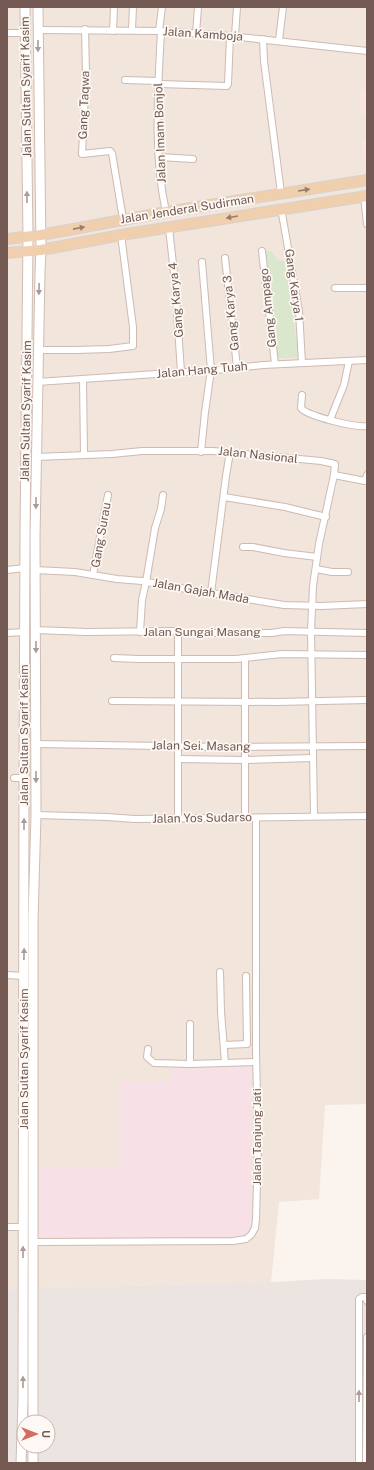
<svg xmlns="http://www.w3.org/2000/svg" width="374" height="1470" font-family="'Public Sans',sans-serif">
<rect width="100%" height="100%" fill="#fbf3ed"/>
<polygon fill="#f1e5dc" points="7,7 367,7 367,1104 325,1105 319,1199 279,1202 271,1282 7,1289"/>
<polygon fill="#f9e6e2" points="367,89 367,169 361,140 366,139 365,114 360,114 360,90"/>
<path fill="#ebe4e1" fill-rule="evenodd" d="M327,1279L367,1280V1463H7V1289L271,1282ZM24,1422H48V1446H24Z"/>
<polygon fill="#f7e1e6" points="251,1065 252,1206 249,1231 241,1238 45,1241 40,1236 40,1167 119,1168 120,1081 171,1081 171,1067"/>
<polygon fill="#dbe7cc" points="266,251 271,251 278,260 285,261 299,358 278,358 265,254"/>
<g fill="none" stroke-linecap="round" stroke-linejoin="round">
<defs>
<g id="street">
<polyline points="85,29 86,73 82,154 110,151 112,153 123,219"/>
<polyline points="132,29 133,7"/>
<polyline points="38,30 161,31 230,36 367,51"/>
<polyline points="113,31 114,7"/>
<polyline points="159,31 162,7"/>
<path d="M161,31C158,90 153,153 166,212"/>
<polyline points="7,33 25,33"/>
<polyline points="196,34 198,7"/>
<polyline points="235,36 237,7"/>
<polyline points="263,39 264,61 281,193"/>
<polyline points="279,40 283,7"/>
<polyline points="125,80 158,81"/>
<polyline points="159,84 227,86 228,84 230,36"/>
<polyline points="159,157 193,159"/>
<polyline points="364,196 367,224"/>
<polyline points="281,208 299,311 302,363"/>
<polyline points="169,228 175,282 181,372"/>
<polyline points="262,251 275,364"/>
<polyline points="225,258 237,367"/>
<polyline points="335,288 367,288"/>
<polyline points="38,350 76,350 109,349 133,346 133,327 121,235"/>
<polyline points="83,379 84,455"/>
<polyline points="37,382 216,370 263,365 367,360"/>
<path d="M302,395L301,408C307,416 356,428 367,426"/>
<polyline points="330,420 344,385 349,361"/>
<polyline points="201,452 205,412 211,370 202,262"/>
<polyline points="36,457 112,454 142,451 213,451 321,461 335,464 334,475 319,544 313,586 311,631 314,816"/>
<polyline points="334,475 365,481 367,475"/>
<polyline points="224,497 285,507 326,517"/>
<polyline points="243,547 253,547 284,553 317,557"/>
<polyline points="316,569 332,572 348,572"/>
<polyline points="7,570 25,568"/>
<polyline points="35,570 75,572 117,579 142,581 168,586 284,605 322,606 367,604"/>
<polyline points="93,575 108,495"/>
<polyline points="211,593 226,476 230,452"/>
<polyline points="36,630 86,632 174,631 178,633 272,633 284,631 367,633"/>
<polyline points="140,632 142,600 146,582 155,528 161,509 163,495"/>
<polyline points="7,633 25,632"/>
<polyline points="114,658 139,659 236,659 282,654 367,655"/>
<polyline points="112,701 276,702 367,700"/>
<polyline points="36,744 228,747 367,746"/>
<polyline points="178,759 245,760 312,758"/>
<polyline points="14,778 24,778"/>
<polyline points="36,815 107,817 135,819 367,816"/>
<polyline points="245,817 245,658"/>
<polyline points="178,818 178,633"/>
<polyline points="220,972 221,1012 225,1063"/>
<polyline points="7,975 24,976"/>
<polyline points="190,1024 190,1064"/>
<polyline points="224,1045 247,1044 246,976"/>
<polyline points="148,1049 147,1057 154,1063 190,1064 256,1062"/>
<polyline points="7,1227 24,1227"/>
<polyline points="34,1242 233,1241 246,1239 251,1235 255,1228 256,1219 258,1145 256,1051 256,818"/>
<polyline points="359,1463 359,1299 362,1297 365,1297 367,1301"/>
<polyline points="366,1463 367,1337"/>
</g>
<g id="secondary">
<polyline points="33,1422 33,920 36,815 35,537 40,272 41,250 38,7"/>
<polyline points="21,1463 23,1400 24,778 25,537 28,236 25,7"/>
<polyline points="33,1463 33,1446"/>
</g>
<g id="primary">
<polyline points="7,239 41,235 166,212 367,180"/>
<polyline points="7,253 41,250 121,235 367,196"/>
</g>
</defs>
<use href="#street" stroke="#ccbbb3" stroke-width="8"/>
<use href="#secondary" stroke="#d0bdb4" stroke-width="11"/>
<use href="#primary" stroke="#d8d1cf" stroke-width="12"/>
<use href="#street" stroke="#fff" stroke-width="6"/>
<use href="#secondary" stroke="#fff" stroke-width="9"/>
<use href="#primary" stroke="#f0cfae" stroke-width="10"/>
</g>
<defs><path id="oneway-solid" d="M-6-.8H1V-3.2L6.5 0L1 3.2V.8H-6Z"/></defs>
<g fill="#ab9b97">
<use href="#oneway-solid" transform="translate(38 46) rotate(90)"/>
<use href="#oneway-solid" transform="translate(27 197) rotate(-91)"/>
<use href="#oneway-solid" transform="translate(39 289) rotate(91)"/>
<use href="#oneway-solid" transform="translate(36 503) rotate(91)"/>
<use href="#oneway-solid" transform="translate(36 647) rotate(90)"/>
<use href="#oneway-solid" transform="translate(36 777) rotate(90)"/>
<use href="#oneway-solid" transform="translate(24 824) rotate(-90)"/>
<use href="#oneway-solid" transform="translate(24 954) rotate(-89)"/>
<use href="#oneway-solid" transform="translate(23 1252) rotate(-90)"/>
<use href="#oneway-solid" transform="translate(23 1382) rotate(-90)"/>
<use href="#oneway-solid" transform="translate(359 1396) rotate(-90)"/>
</g>
<g fill="#987c6e">
<use href="#oneway-solid" transform="translate(304 190) rotate(-9)"/>
<use href="#oneway-solid" transform="translate(232 217) rotate(170)"/>
<use href="#oneway-solid" transform="translate(79 228) rotate(-11)"/>
</g>
<g text-anchor="middle" dominant-baseline="central" stroke-width="3.5" stroke-linejoin="round" paint-order="stroke">
<g font-size="12" fill="#735952" stroke="#fdf8f3">
<text transform="translate(203 34) rotate(4)">Jalan Kamboja</text>
<text transform="translate(26 87) rotate(-91)">Jalan Sultan Syarif Kasim</text>
<text transform="translate(84 105) rotate(-88)">Gang Taqwa</text>
<text transform="translate(160 133) rotate(-92)">Jalan Imam Bonjol</text>
<text transform="translate(187 209) rotate(-9)">Jalan Jenderal Sudirman</text>
<text transform="translate(294 285) rotate(82)">Gang Karya 1</text>
<text transform="translate(176 300) rotate(-95)">Gang Karya 4</text>
<text transform="translate(268 308) rotate(-96)">Gang Ampago</text>
<text transform="translate(231 313) rotate(-96)">Gang Karya 3</text>
<text transform="translate(202 370) rotate(-5)">Jalan Hang Tuah</text>
<text transform="translate(26 411) rotate(-89)">Jalan Sultan Syarif Kasim</text>
<text transform="translate(258 455) rotate(6)">Jalan Nasional</text>
<text transform="translate(101 535) rotate(-80)">Gang Surau</text>
<text transform="translate(201 591) rotate(10)">Jalan Gajah Mada</text>
<text x="202" y="632">Jalan Sungai Masang</text>
<text transform="translate(24 735) rotate(-90)">Jalan Sultan Syarif Kasim</text>
<text transform="translate(201 746) rotate(1)">Jalan Sei. Masang</text>
<text transform="translate(202 818) rotate(-1)">Jalan Yos Sudarso</text>
<text transform="translate(24 1059) rotate(-90)">Jalan Sultan Syarif Kasim</text>
<text transform="translate(257 1137) rotate(-90)">Jalan Tanjung Jati</text>
</g>
</g>
<rect width="374" height="1470" fill="none" stroke="#735952" stroke-width="16"/>
<g transform="translate(36 1434) rotate(90)"><circle r="19" fill="#fdf8f3" stroke="#c6b8b3"/>
<path d="M0-3L7 15L0 10L-7 15Z" fill="#d56c62"/>
<text y="-6" font-size="11" font-weight="bold" text-anchor="middle" fill="#735952">U</text>
</g>
</svg>
